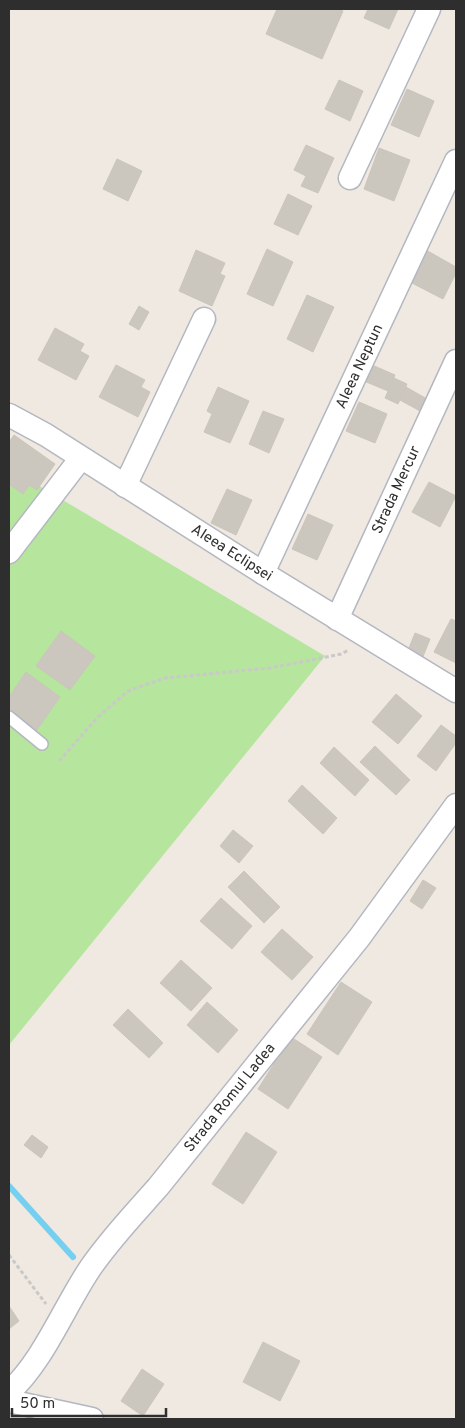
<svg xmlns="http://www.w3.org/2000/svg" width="465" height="1428" font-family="Overpass,sans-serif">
<rect width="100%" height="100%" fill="#efe9e1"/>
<polygon fill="#b6e59e" points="9,468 325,656 9,1045"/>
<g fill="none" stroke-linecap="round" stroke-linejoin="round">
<polyline stroke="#75cff0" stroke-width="6" points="9,1186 73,1257"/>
</g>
<g fill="#cbc7bf" stroke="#cbc5ba">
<polygon points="277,9 338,9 343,11 322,59 266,34"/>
<polygon points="368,9 398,9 389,29 364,18"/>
<polygon points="339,80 363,91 350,121 325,109"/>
<polygon points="407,89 434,101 419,137 391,125"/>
<polygon points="306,145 334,158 318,193 301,186 306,176 294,170"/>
<polygon points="379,148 410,160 394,201 364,189"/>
<polygon points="117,159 142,171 128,201 103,189"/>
<polygon points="288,194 312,206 298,235 274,224"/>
<polygon points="267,249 293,262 273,306 247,294"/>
<polygon points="196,250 225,263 220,274 225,276 212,306 179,291"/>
<polygon points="426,250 456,267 456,273 443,299 410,282"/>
<polygon points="307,295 334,307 313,352 287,339"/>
<polygon points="139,306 149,312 139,330 129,324"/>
<polygon points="55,328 84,344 80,351 89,356 76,380 38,360"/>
<polygon points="116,365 145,380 141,387 150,392 138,417 99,397"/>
<polygon points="372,365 395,375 388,391 364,381"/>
<polygon points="394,378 407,384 398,404 385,398"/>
<polygon points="218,387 249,401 230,443 204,432 212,414 207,411"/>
<polygon points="406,387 427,399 420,411 400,400"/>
<polygon points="359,402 387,414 375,443 346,431"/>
<polygon points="263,411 284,419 269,453 249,444"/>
<polygon points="14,435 55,464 37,490 29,485 23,494 9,484 9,442"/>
<polygon points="429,482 456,496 440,527 412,512"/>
<polygon points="227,489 252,500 236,535 211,523"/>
<polygon points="308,514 333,525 317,560 292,549"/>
<polygon points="451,619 456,621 456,663 434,652"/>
<polygon points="61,631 95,656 70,690 36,666"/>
<polygon points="415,633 430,639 422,659 407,653"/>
<polygon points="26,672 60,697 36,731 9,712 9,697"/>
<polygon points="396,694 422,716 398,744 372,722"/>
<polygon points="441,725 456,736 456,743 436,771 417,756"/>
<polygon points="375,746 410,780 396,795 360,762"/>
<polygon points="334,747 369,780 355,796 320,763"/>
<polygon points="302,785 337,818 323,834 288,801"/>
<polygon points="233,830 253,846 239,863 220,846"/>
<polygon points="244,871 280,907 264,923 228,887"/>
<polygon points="423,880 436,888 422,909 410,901"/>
<polygon points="221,898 252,926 232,949 200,921"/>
<polygon points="282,929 313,957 292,980 261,952"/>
<polygon points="181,960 212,988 191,1011 160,983"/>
<polygon points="341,982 372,1002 338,1055 307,1034"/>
<polygon points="207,1002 238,1030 218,1053 187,1025"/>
<polygon points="128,1009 163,1043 149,1058 113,1025"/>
<polygon points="291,1037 322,1057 288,1109 258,1089"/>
<polygon points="246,1132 277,1152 243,1204 212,1184"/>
<polygon points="32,1135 48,1147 41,1158 24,1145"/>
<polygon points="9,1306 19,1321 9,1329"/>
<polygon points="263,1342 300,1361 280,1401 243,1382"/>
<polygon points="142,1369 164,1384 143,1416 121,1401"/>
</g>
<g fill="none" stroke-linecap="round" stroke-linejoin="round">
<defs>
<polyline id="lane" points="9,717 42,744"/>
<g id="street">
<polyline points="350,178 429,9"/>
<path id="s1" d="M9,415L46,435L263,573L456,691"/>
<polyline points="125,486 204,319"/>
<polyline points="9,552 81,458"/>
<path id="s2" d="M263,573L456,161"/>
<path id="s3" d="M337,619L456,361"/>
<path id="s4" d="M9,1392C43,1362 65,1305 91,1267C111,1238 135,1213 158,1187L359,938L456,805"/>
<polyline points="9,1401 92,1419"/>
</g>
</defs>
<use href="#lane" stroke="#b4b7c1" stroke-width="14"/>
<use href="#street" stroke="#b4b7c1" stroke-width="25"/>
<g stroke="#c9c9c9" stroke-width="3" stroke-dasharray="4 2.5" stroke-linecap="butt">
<polyline points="59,761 98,717 128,691 165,678 270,668 341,654 349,650"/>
<polyline points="9,1255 46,1304"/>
</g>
<use href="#lane" stroke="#fff" stroke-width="11"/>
<use href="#street" stroke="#fff" stroke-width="22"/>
</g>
<g text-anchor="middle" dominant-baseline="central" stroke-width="4.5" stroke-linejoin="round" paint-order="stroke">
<g font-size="15" fill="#2e2e2e" stroke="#fff">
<text stroke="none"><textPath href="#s2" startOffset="228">Aleea Neptun</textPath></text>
<text stroke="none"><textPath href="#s3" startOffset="142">Strada Mercur</textPath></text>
<text stroke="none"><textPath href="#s1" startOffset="262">Aleea Eclipsei</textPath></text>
<text stroke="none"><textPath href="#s4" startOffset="369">Strada Romul Ladea</textPath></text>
</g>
</g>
<rect width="465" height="1428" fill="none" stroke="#2e2e2e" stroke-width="20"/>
<path d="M12 1408v8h154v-8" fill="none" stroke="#2e2e2e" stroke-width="2.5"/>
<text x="20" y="1408" font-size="15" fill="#2e2e2e" stroke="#ffffff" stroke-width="4" paint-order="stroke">50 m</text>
</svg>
